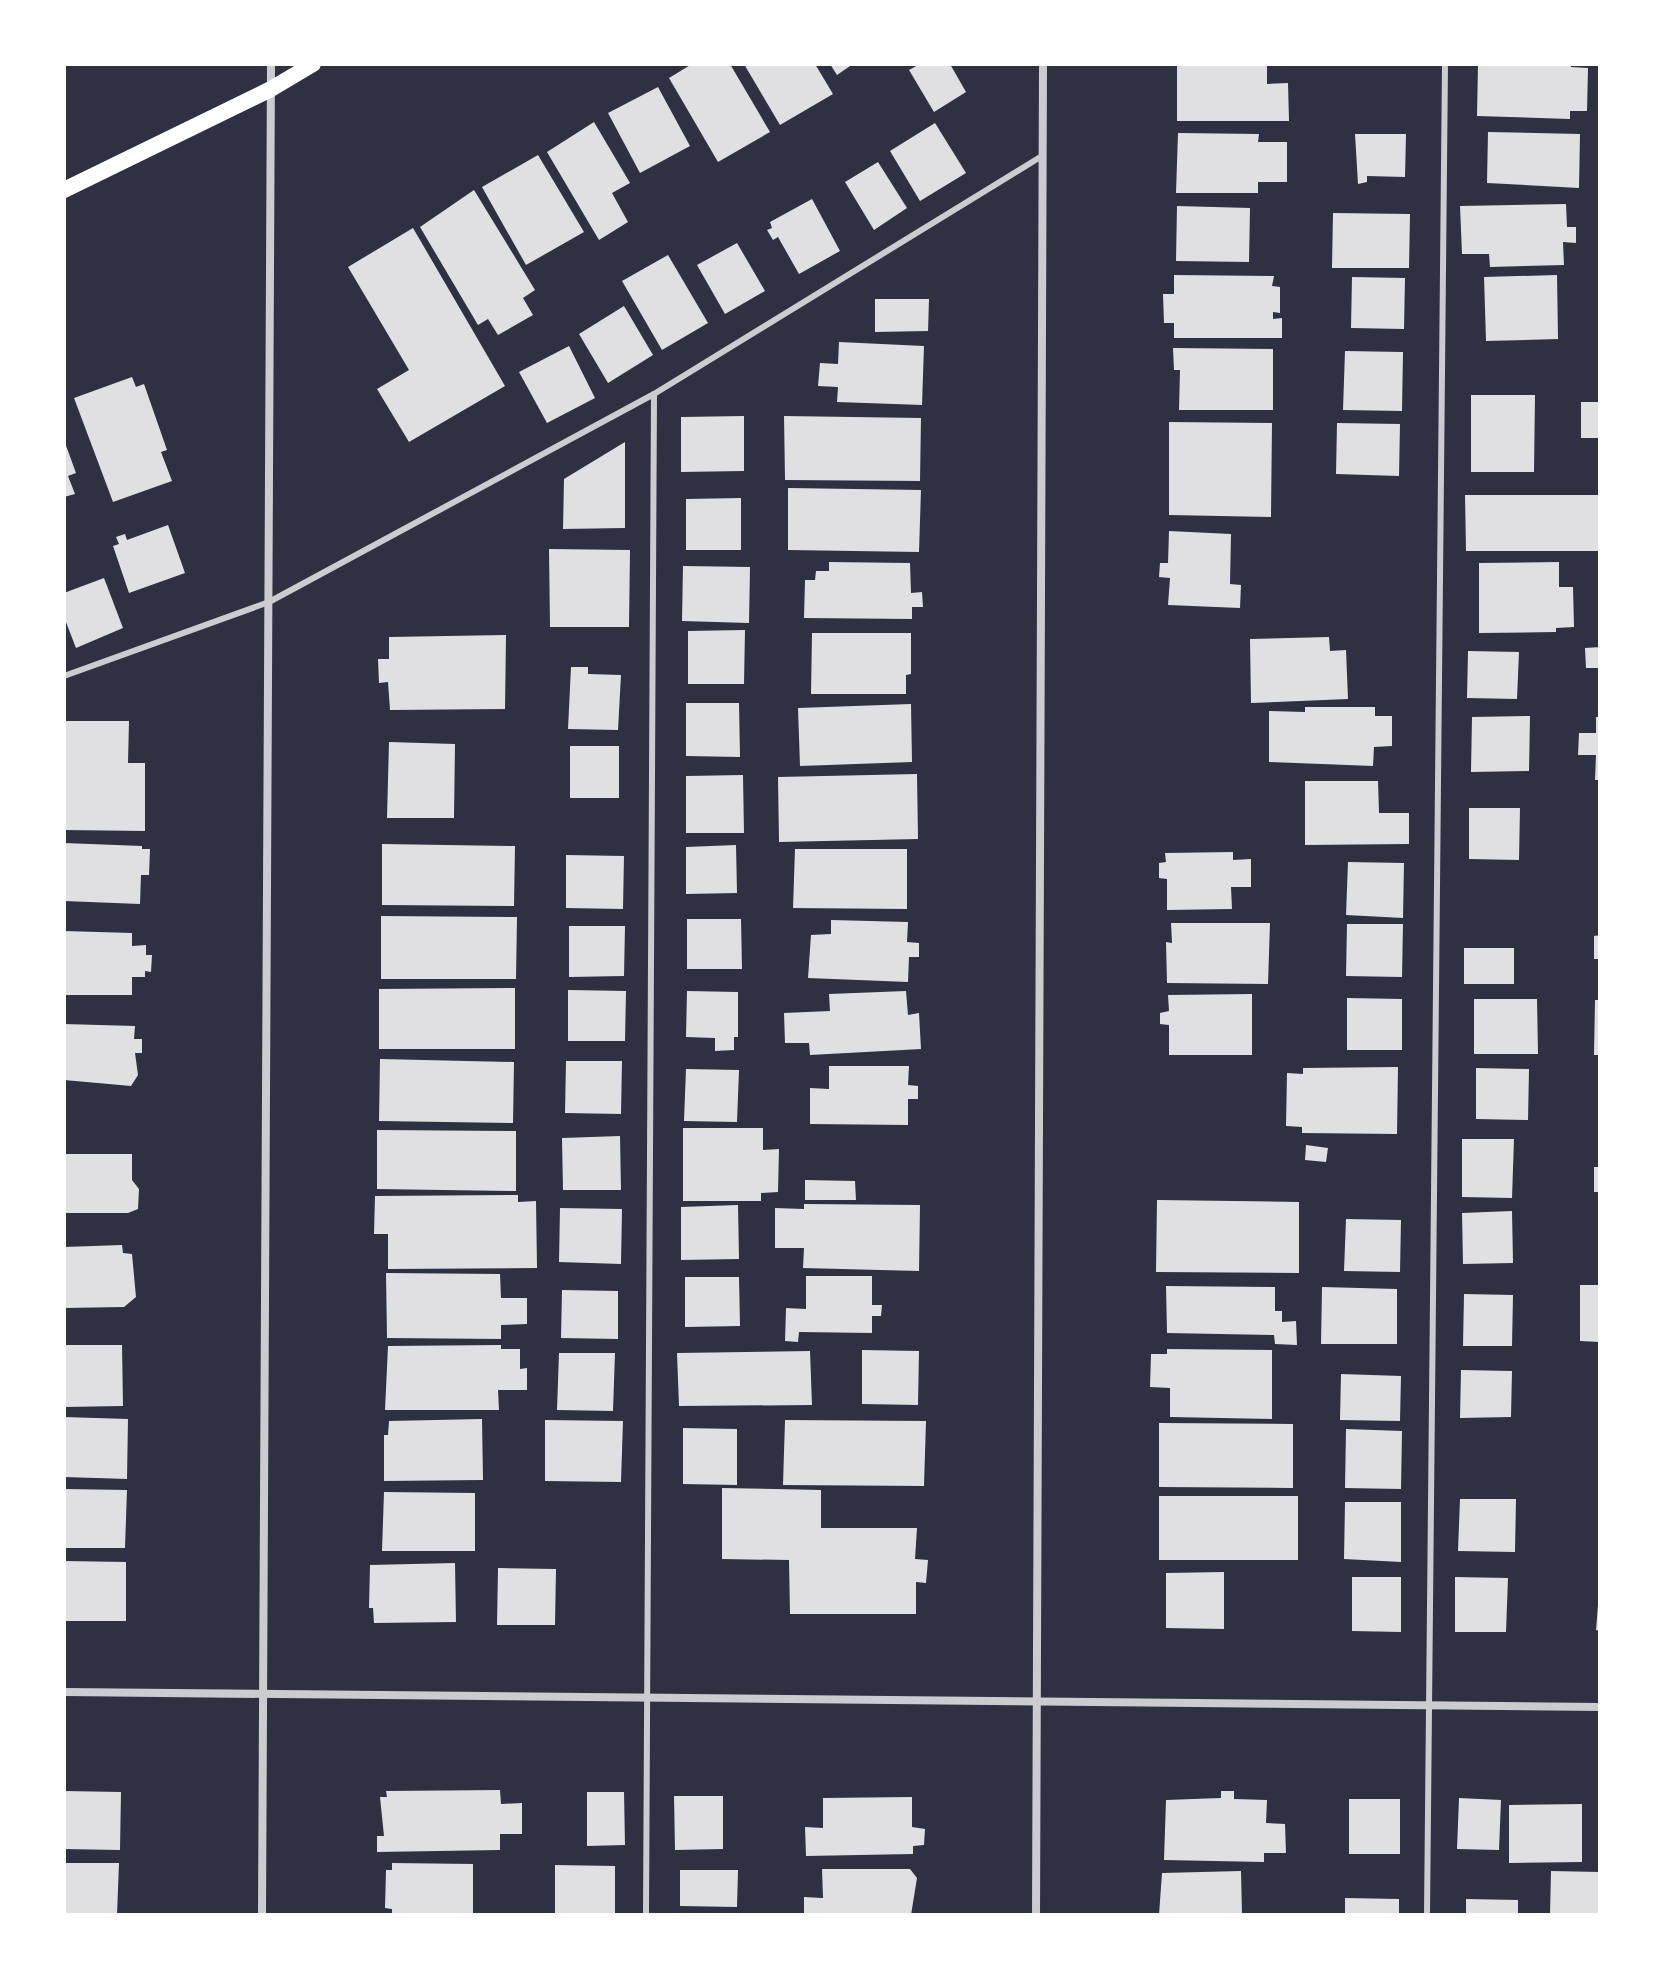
<svg xmlns="http://www.w3.org/2000/svg" width="1664" height="1979" font-family="'Space Grotesk',sans-serif">
<rect width="100%" height="100%" fill="#2d3142"/>
<g fill="#e0e0e3">
<polygon points="692,64 730,64 770,132 718,162 669,78"/>
<polygon points="744,64 815,64 833,94 780,125"/>
<polygon points="830,64 853,64 837,75"/>
<polygon points="920,64 950,64 966,92 934,112 909,70"/>
<polygon points="1177,64 1267,64 1267,84 1288,83 1289,121 1177,121"/>
<polygon points="1478,64 1571,64 1571,67 1588,68 1587,111 1570,111 1570,119 1477,116"/>
<polygon points="658,87 690,146 640,173 608,113"/>
<polygon points="594,122 630,183 612,193 628,222 599,240 547,152"/>
<polygon points="935,123 966,173 920,201 890,151"/>
<polygon points="1488,132 1580,134 1579,188 1487,183"/>
<polygon points="1178,133 1259,134 1258,142 1287,142 1287,182 1258,182 1258,193 1176,193"/>
<polygon points="1355,134 1406,134 1405,177 1367,176 1367,182 1358,184"/>
<polygon points="538,155 584,232 526,265 482,187"/>
<polygon points="878,162 907,208 874,230 845,182"/>
<polygon points="474,190 535,290 523,298 533,315 498,335 488,319 478,325 420,227"/>
<polygon points="812,199 840,251 799,274 778,237 773,240 767,230 772,228 770,222"/>
<polygon points="1566,204 1567,227 1576,227 1576,243 1563,242 1564,265 1490,267 1489,254 1462,254 1460,206"/>
<polygon points="1177,206 1250,208 1249,262 1176,261"/>
<polygon points="1333,213 1410,214 1409,268 1332,268"/>
<polygon points="413,228 505,386 409,442 377,389 409,370 348,267"/>
<polygon points="737,243 765,291 725,314 697,265"/>
<polygon points="668,255 708,323 662,350 622,281"/>
<polygon points="1174,275 1274,276 1272,286 1280,287 1280,313 1273,312 1273,319 1282,318 1282,338 1174,338 1174,323 1164,323 1163,294 1174,294"/>
<polygon points="1557,275 1558,339 1486,341 1484,277"/>
<polygon points="1352,277 1405,278 1404,329 1351,328"/>
<polygon points="875,299 929,299 928,331 875,332"/>
<polygon points="624,306 653,355 608,383 579,334"/>
<polygon points="839,342 924,346 922,405 837,402 838,387 818,386 820,363 838,364"/>
<polygon points="569,346 595,398 547,423 519,372"/>
<polygon points="1173,348 1273,349 1273,410 1179,410 1180,370 1174,370"/>
<polygon points="1345,351 1403,352 1402,411 1343,410"/>
<polygon points="132,377 136,387 144,384 167,450 161,452 172,481 113,502 74,398"/>
<polygon points="1471,395 1535,395 1534,472 1471,472"/>
<rect x="1581" y="402" width="19" height="36"/>
<polygon points="744,416 744,471 681,472 681,417"/>
<polygon points="784,416 921,418 920,481 785,480"/>
<polygon points="1169,422 1272,423 1271,517 1169,515"/>
<polygon points="1337,423 1400,424 1399,476 1336,474"/>
<polygon points="64,440 76,473 68,476 75,494 64,497"/>
<polygon points="625,442 625,528 563,529 564,479"/>
<polygon points="788,488 921,490 919,552 788,550"/>
<polygon points="1465,495 1600,495 1600,551 1466,551"/>
<polygon points="741,498 741,550 686,550 686,499"/>
<polygon points="168,525 185,573 129,593 113,546 119,544 116,537 125,534 127,540"/>
<polygon points="1169,531 1231,534 1230,584 1241,585 1240,608 1168,605 1170,578 1159,577 1160,563 1168,563"/>
<polygon points="549,549 630,550 629,627 550,627"/>
<polygon points="829,562 910,563 911,593 922,592 923,607 912,607 912,619 804,618 805,580 815,580 816,571 829,571"/>
<polygon points="1559,562 1559,587 1573,587 1574,627 1556,628 1556,632 1479,633 1479,563"/>
<polygon points="683,566 750,567 749,623 682,621"/>
<polygon points="104,578 123,628 76,648 64,617 64,593"/>
<polygon points="745,630 744,684 688,684 688,631"/>
<polygon points="812,633 911,633 911,674 906,675 906,694 811,694"/>
<polygon points="506,635 505,709 390,710 388,682 379,683 378,659 389,659 389,637"/>
<polygon points="1329,637 1330,651 1346,650 1348,699 1251,703 1250,639"/>
<polygon points="1600,647 1600,668 1586,668 1585,648"/>
<polygon points="1468,651 1519,652 1517,699 1467,698"/>
<polygon points="571,667 588,667 588,674 621,675 618,730 568,729"/>
<polygon points="686,703 739,703 740,757 686,756"/>
<polygon points="911,704 912,762 800,766 798,708"/>
<polygon points="1305,707 1375,707 1375,716 1392,716 1392,746 1374,747 1373,766 1269,762 1269,711 1305,712"/>
<polygon points="1530,716 1529,771 1471,772 1472,717"/>
<polygon points="1596,717 1600,717 1600,780 1595,780 1596,755 1578,755 1579,733 1596,733"/>
<polygon points="64,721 129,721 128,763 145,763 145,831 64,830"/>
<polygon points="389,742 455,744 454,818 387,818"/>
<rect x="570" y="746" width="49" height="52"/>
<polygon points="917,774 918,839 779,842 778,777"/>
<polygon points="743,775 744,833 686,833 686,776"/>
<polygon points="1305,781 1378,781 1379,813 1409,813 1409,844 1305,845"/>
<polygon points="1469,808 1520,808 1519,860 1469,859"/>
<polygon points="64,843 142,846 142,849 150,849 149,875 141,875 140,904 64,901"/>
<polygon points="382,844 515,846 514,906 382,905"/>
<polygon points="736,845 737,893 686,894 686,847"/>
<polygon points="795,849 907,849 907,909 793,908"/>
<polygon points="1233,852 1233,860 1251,859 1251,887 1231,887 1232,909 1167,910 1167,879 1159,878 1159,863 1166,862 1165,853"/>
<polygon points="566,855 624,856 623,909 566,908"/>
<polygon points="1348,862 1404,863 1403,918 1346,915"/>
<polygon points="381,916 517,917 516,979 381,979"/>
<polygon points="687,919 741,919 742,969 687,969"/>
<polygon points="831,920 908,922 907,942 919,943 919,957 909,957 908,982 808,978 811,935 831,934"/>
<polygon points="1171,923 1270,923 1268,984 1167,983 1166,942 1172,943"/>
<polygon points="1347,924 1403,924 1402,977 1346,976"/>
<polygon points="569,926 625,926 624,976 569,977"/>
<polygon points="64,931 132,933 132,946 146,945 146,955 152,955 151,972 145,971 145,977 132,977 132,995 64,995"/>
<polygon points="1600,935 1600,959 1594,959 1594,936"/>
<rect x="1464" y="948" width="50" height="36"/>
<polygon points="515,988 515,1049 379,1049 379,989"/>
<polygon points="568,990 626,991 625,1041 568,1041"/>
<polygon points="687,991 738,992 738,1037 734,1037 734,1050 715,1051 715,1038 686,1037"/>
<polygon points="906,991 908,1015 919,1013 921,1049 810,1055 809,1043 785,1043 784,1013 830,1011 829,994"/>
<polygon points="1252,994 1252,1055 1169,1055 1169,1025 1160,1024 1160,1013 1169,1011 1168,995"/>
<polygon points="1347,998 1402,999 1402,1050 1347,1050"/>
<polygon points="1474,999 1537,999 1538,1054 1474,1054"/>
<polygon points="1595,1000 1600,1000 1600,1055 1594,1055"/>
<polygon points="64,1024 135,1026 134,1039 142,1039 142,1053 135,1053 138,1075 131,1086 64,1080"/>
<polygon points="380,1059 514,1062 513,1123 379,1121"/>
<polygon points="566,1061 622,1061 621,1114 565,1113"/>
<polygon points="829,1066 909,1066 908,1085 918,1086 918,1099 908,1099 908,1125 810,1124 810,1088 829,1089"/>
<polygon points="1398,1067 1397,1134 1302,1133 1302,1127 1286,1126 1287,1073 1303,1074 1303,1068"/>
<polygon points="1476,1068 1529,1069 1528,1120 1476,1119"/>
<polygon points="686,1069 739,1070 737,1122 684,1121"/>
<polygon points="683,1128 763,1128 763,1150 779,1149 778,1192 761,1193 761,1201 683,1201"/>
<polygon points="377,1130 516,1131 516,1191 377,1189"/>
<polygon points="620,1136 621,1190 563,1190 562,1138"/>
<polygon points="1462,1139 1514,1139 1512,1198 1462,1197"/>
<polygon points="1306,1145 1328,1148 1326,1162 1305,1160"/>
<polygon points="64,1154 132,1154 132,1180 139,1189 138,1209 128,1213 64,1213"/>
<rect x="1594" y="1167" width="6" height="25"/>
<polygon points="805,1180 855,1181 856,1200 805,1200"/>
<polygon points="518,1195 518,1202 536,1201 537,1268 388,1269 388,1234 374,1234 375,1196"/>
<polygon points="1157,1200 1299,1202 1299,1273 1156,1272"/>
<polygon points="804,1204 920,1205 919,1271 803,1268 804,1248 775,1248 775,1208 804,1209"/>
<polygon points="738,1205 739,1259 681,1260 681,1207"/>
<polygon points="560,1208 622,1209 621,1264 559,1262"/>
<polygon points="1512,1211 1513,1263 1463,1264 1462,1213"/>
<polygon points="1346,1219 1401,1220 1400,1272 1344,1271"/>
<polygon points="122,1245 123,1253 132,1254 136,1297 124,1307 64,1308 64,1247"/>
<polygon points="386,1273 500,1274 501,1298 527,1298 527,1324 501,1325 501,1339 387,1338"/>
<polygon points="806,1276 872,1276 872,1305 882,1305 881,1316 872,1316 872,1333 799,1332 798,1342 785,1341 786,1308 806,1309"/>
<polygon points="685,1277 739,1277 740,1326 685,1327"/>
<polygon points="1580,1285 1600,1285 1600,1342 1580,1341"/>
<polygon points="1166,1286 1275,1287 1275,1311 1282,1311 1282,1322 1296,1321 1297,1345 1275,1344 1274,1335 1167,1333"/>
<polygon points="1322,1287 1397,1289 1397,1344 1321,1344"/>
<polygon points="562,1290 618,1291 618,1339 561,1338"/>
<polygon points="1464,1294 1513,1295 1512,1346 1463,1346"/>
<polygon points="64,1345 122,1345 123,1406 64,1407"/>
<polygon points="501,1345 501,1349 520,1349 520,1369 527,1368 527,1390 498,1390 499,1410 385,1410 388,1346"/>
<polygon points="1167,1349 1272,1350 1272,1419 1170,1417 1170,1388 1150,1387 1151,1354 1167,1354"/>
<polygon points="862,1350 919,1351 918,1405 862,1404"/>
<polygon points="810,1351 812,1405 679,1406 677,1353"/>
<polygon points="559,1353 615,1353 613,1411 557,1410"/>
<polygon points="1461,1370 1512,1371 1511,1417 1460,1418"/>
<polygon points="1341,1374 1401,1376 1400,1421 1340,1420"/>
<polygon points="64,1417 128,1419 127,1479 64,1477"/>
<polygon points="482,1419 483,1480 384,1481 384,1435 388,1435 389,1421"/>
<polygon points="545,1420 623,1421 621,1482 545,1481"/>
<polygon points="785,1420 926,1421 924,1486 783,1485"/>
<polygon points="1159,1423 1293,1424 1293,1488 1159,1487"/>
<polygon points="683,1428 737,1429 737,1485 683,1484"/>
<polygon points="1346,1429 1402,1431 1401,1489 1345,1488"/>
<polygon points="722,1488 821,1490 821,1528 917,1528 915,1559 928,1560 926,1583 916,1582 916,1614 790,1614 789,1560 722,1559"/>
<polygon points="64,1489 127,1490 125,1548 64,1548"/>
<polygon points="384,1492 475,1493 475,1551 382,1551"/>
<rect x="1159" y="1496" width="139" height="64"/>
<polygon points="1460,1499 1516,1499 1515,1552 1458,1551"/>
<polygon points="1345,1502 1401,1502 1401,1562 1344,1559"/>
<polygon points="64,1561 126,1562 126,1621 64,1621"/>
<polygon points="455,1563 456,1622 374,1623 373,1608 369,1608 370,1565"/>
<polygon points="498,1568 556,1569 555,1625 497,1625"/>
<polygon points="1224,1572 1224,1629 1166,1628 1166,1573"/>
<polygon points="1352,1577 1401,1577 1401,1632 1352,1631"/>
<polygon points="1455,1577 1508,1578 1506,1632 1455,1632"/>
<polygon points="1598,1605 1600,1605 1600,1631 1596,1630"/>
<polygon points="500,1790 501,1804 522,1803 522,1834 500,1834 500,1850 377,1852 377,1836 384,1836 380,1797 387,1797 386,1791"/>
<polygon points="64,1791 121,1792 120,1850 64,1849"/>
<polygon points="1221,1791 1234,1791 1234,1799 1267,1800 1266,1823 1285,1824 1286,1853 1264,1853 1264,1862 1164,1860 1166,1800 1221,1798"/>
<polygon points="587,1792 624,1792 625,1845 587,1846"/>
<polygon points="674,1796 723,1796 723,1849 675,1850"/>
<polygon points="912,1797 912,1827 925,1829 924,1845 913,1846 913,1854 806,1856 805,1827 823,1828 823,1798"/>
<polygon points="1459,1798 1501,1800 1499,1850 1457,1849"/>
<rect x="1349" y="1799" width="51" height="55"/>
<polygon points="1582,1804 1582,1862 1509,1863 1509,1805"/>
<polygon points="64,1863 119,1863 117,1915 64,1915"/>
<polygon points="392,1863 473,1864 473,1915 392,1915 392,1909 385,1908 386,1870 392,1870"/>
<polygon points="555,1865 615,1866 615,1915 555,1915"/>
<polygon points="822,1869 910,1869 917,1878 911,1915 804,1915 804,1897 823,1898"/>
<polygon points="680,1870 738,1870 737,1907 680,1906"/>
<polygon points="1241,1871 1242,1915 1159,1915 1162,1873"/>
<polygon points="1551,1871 1600,1872 1600,1915 1550,1915"/>
<polygon points="1345,1898 1399,1899 1399,1915 1345,1915"/>
<polygon points="1466,1899 1518,1900 1518,1915 1466,1915"/>
</g>
<g fill="none" stroke-linecap="round" stroke-linejoin="round">
<g stroke="#caccd0" stroke-width="6">
<polyline points="64,676 269,602 654,394 1042,156"/>
<polyline points="646,1915 654,394"/>
<polyline points="1427,1915 1445,64"/>
</g>
<g stroke="#caccd0" stroke-width="8">
<polyline points="64,1692 1600,1707"/>
<polyline points="262,1915 271,64"/>
<polyline points="1036,1915 1043,64"/>
</g>
<polyline stroke="#fff" stroke-width="16" points="64,190 271,89 313,64"/>
</g>
<rect width="1664" height="1979" fill="none" stroke="#ffffff" stroke-width="132"/>
</svg>
